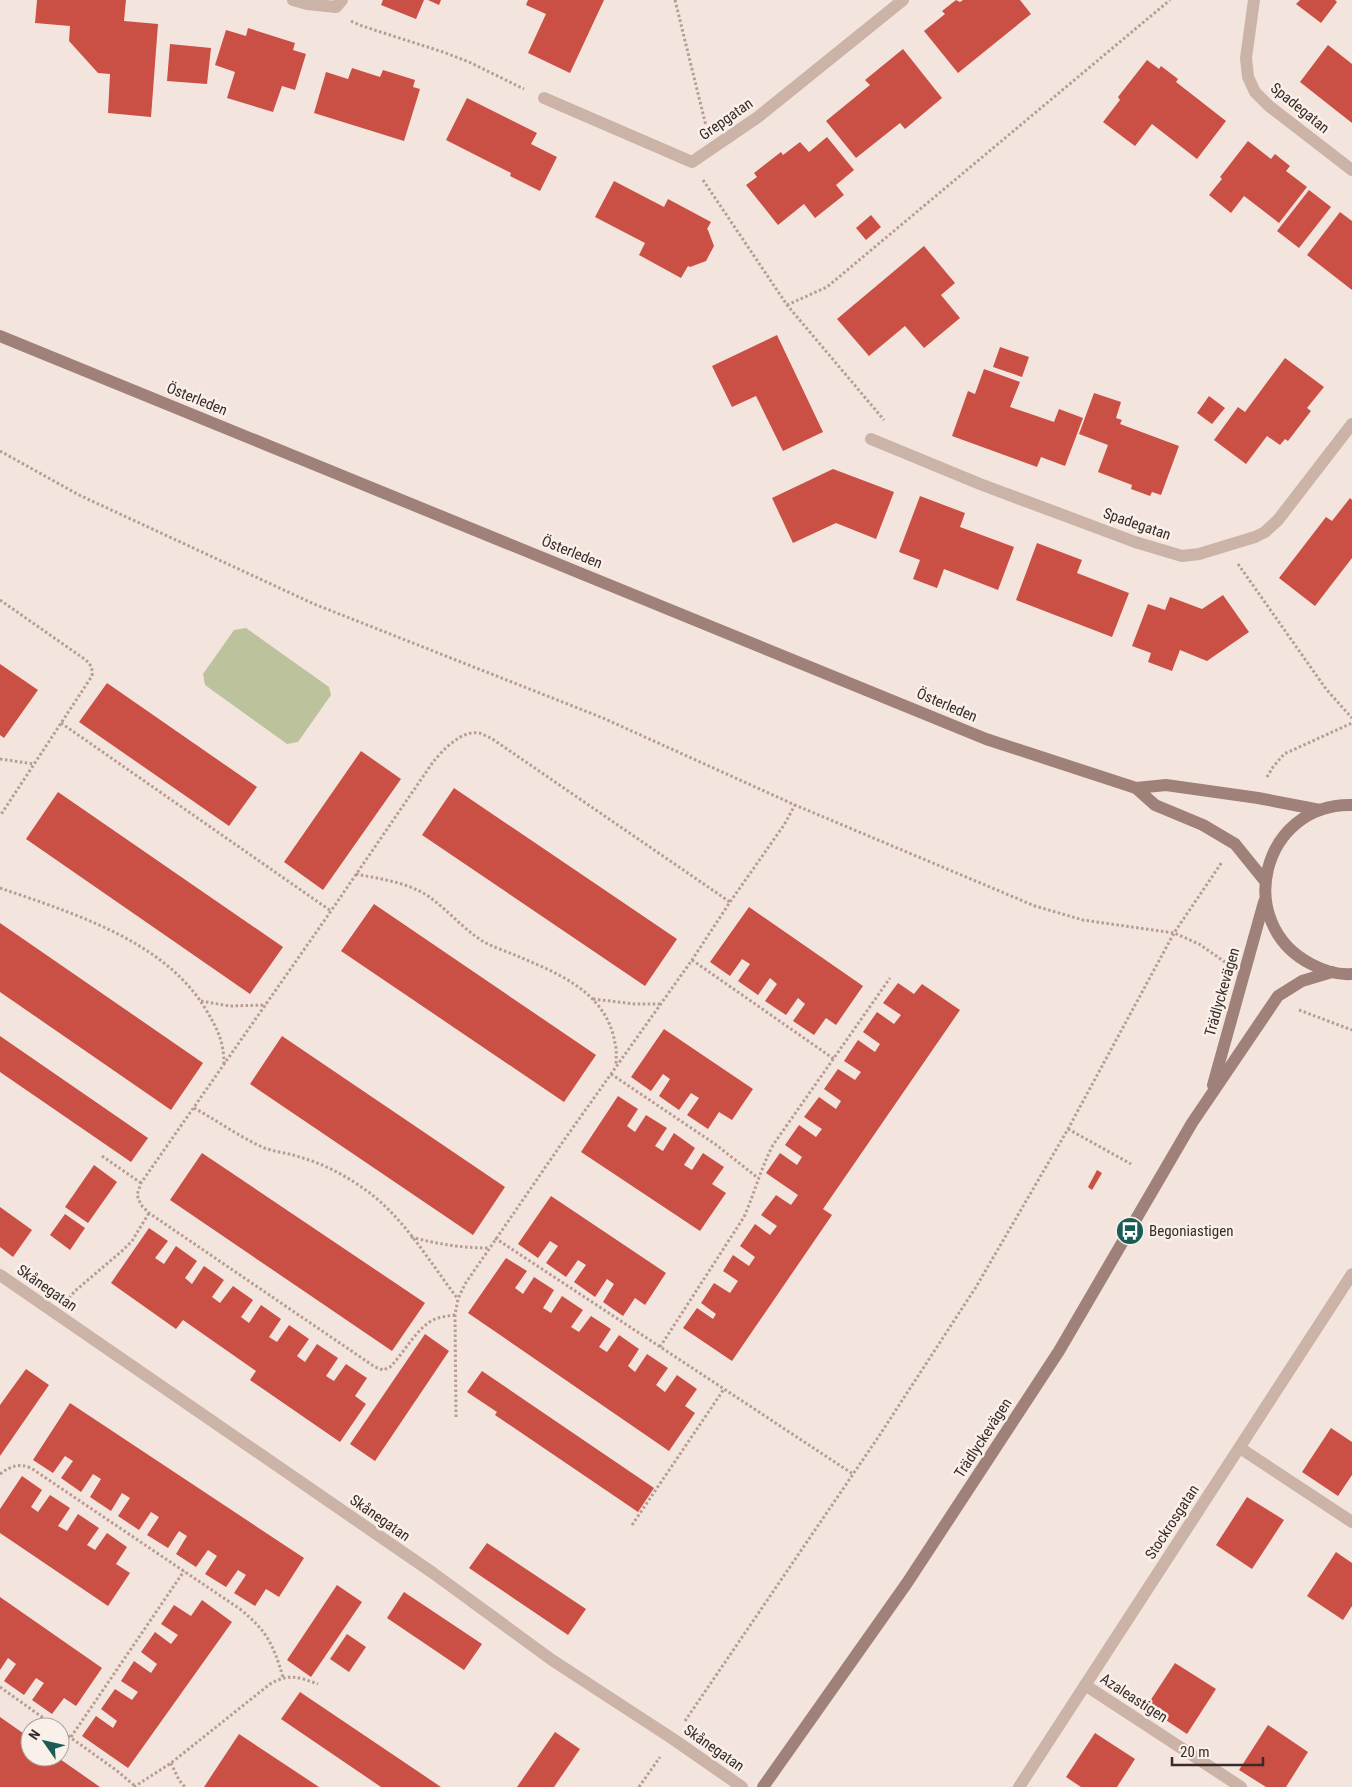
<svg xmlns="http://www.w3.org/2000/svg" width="1352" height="1787" font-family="'Roboto Condensed',sans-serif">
<rect width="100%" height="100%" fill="#f3e5dd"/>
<polygon fill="#bcc39c" points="246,628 329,687 331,695 298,742 287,744 205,685 203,674 234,630"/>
<g fill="#ca4f44">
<polygon points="37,0 126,0 124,21 158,24 151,117 108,113 110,74 98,73 69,41 70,26 35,23"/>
<polygon points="383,0 424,0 416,19 381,5"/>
<polygon points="428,0 441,0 439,5"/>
<polygon points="528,0 604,0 570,73 528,53 546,14 526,5"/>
<polygon points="956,0 960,2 963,0 1020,0 1031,14 958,73 924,31 945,14 942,11"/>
<polygon points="1300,0 1335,0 1337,2 1321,23 1296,4"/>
<polygon points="248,28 295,43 293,50 306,54 295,90 282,86 273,112 227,98 235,72 215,65 226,30 246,36"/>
<polygon points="170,44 211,48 207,84 167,81"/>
<polygon points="1328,45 1352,64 1352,123 1300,82"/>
<polygon points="903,49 942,98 905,129 900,123 856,158 826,121 870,85 865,80"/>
<polygon points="1147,60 1159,69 1161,66 1178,79 1176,82 1226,121 1197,159 1152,124 1135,146 1103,122 1120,100 1118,97"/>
<polygon points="352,68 380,77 383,70 415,80 413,87 420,89 404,141 314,113 326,72 348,79"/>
<polygon points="467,98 537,133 531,144 557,157 540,191 510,176 511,173 446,140"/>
<polygon points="827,137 854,170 836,185 844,195 815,218 804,204 778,225 746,185 757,177 754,173 781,152 783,155 800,142 809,152"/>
<polygon points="1248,141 1271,159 1275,154 1290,166 1286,171 1307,187 1279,223 1244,196 1231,213 1209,195 1222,179 1220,177"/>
<polygon points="614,181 664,207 668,199 711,222 707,229 708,230 714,246 706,261 690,267 688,266 681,278 639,255 645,243 595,217"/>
<polygon points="1309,190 1331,207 1299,248 1277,231"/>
<polygon points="1340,212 1352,221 1352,290 1307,255"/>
<polygon points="871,215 881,227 866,240 856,228"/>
<polygon points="924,246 955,283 941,295 960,318 924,348 905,326 869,356 837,319"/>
<polygon points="777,335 823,432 783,451 756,396 732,407 712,366"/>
<polygon points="1000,347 1029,357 1022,377 993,367"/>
<polygon points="1285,358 1324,387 1307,408 1311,411 1288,441 1285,439 1280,445 1267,436 1246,464 1214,440 1238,407 1245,412"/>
<polygon points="984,369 1020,382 1010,407 1054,422 1059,409 1083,418 1065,466 1041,457 1037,467 952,436 968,391 975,394"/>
<polygon points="1094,393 1121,402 1116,418 1122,420 1120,424 1179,446 1161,495 1152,492 1150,496 1131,489 1132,485 1098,472 1108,445 1079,434"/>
<polygon points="1209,396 1225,408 1212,424 1197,413"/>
<polygon points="833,469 894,492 876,539 836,523 793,543 772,498"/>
<polygon points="920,496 965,513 960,527 1014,547 998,590 944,569 937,588 913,579 920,560 899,552"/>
<polygon points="1350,498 1352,500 1352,558 1315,606 1279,578 1326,517 1332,521"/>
<polygon points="1037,543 1082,560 1077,573 1129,593 1112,637 1016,600"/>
<polygon points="1223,595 1249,632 1207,661 1180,650 1172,671 1148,662 1151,653 1132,646 1148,604 1165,610 1170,597 1202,609"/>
<polygon points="0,664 38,690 4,738 0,735"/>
<polygon points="107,683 257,787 229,826 79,722"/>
<polygon points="361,751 401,779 323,890 284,862"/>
<polygon points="454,788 677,939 645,986 422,835"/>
<polygon points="58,792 283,947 250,994 26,839"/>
<polygon points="374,904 596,1055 564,1102 341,951"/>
<polygon points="749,907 863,986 836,1025 826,1018 814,1035 793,1021 805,1004 798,998 786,1015 765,1001 777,984 770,978 758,995 738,981 750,964 742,959 730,976 710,962"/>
<polygon points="0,923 203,1063 171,1110 0,992"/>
<polygon points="898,983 914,994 922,984 960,1010 823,1209 832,1215 732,1361 683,1328 697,1308 713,1319 716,1314 701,1303 714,1283 730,1293 738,1281 723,1271 733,1255 749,1266 755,1257 740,1246 755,1224 770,1235 777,1226 761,1215 776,1195 791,1205 798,1195 766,1173 780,1153 797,1165 802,1157 785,1145 799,1125 816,1137 822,1129 804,1117 819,1097 836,1109 841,1101 824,1089 838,1069 855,1080 861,1072 844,1061 858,1040 875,1052 880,1044 863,1032 877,1012 894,1024 901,1015 883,1003"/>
<polygon points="664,1029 753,1089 732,1120 719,1112 708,1129 687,1115 699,1098 691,1093 679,1110 659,1096 670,1079 663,1074 651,1091 631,1077"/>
<polygon points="0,1036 148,1138 131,1162 0,1072"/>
<polygon points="282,1036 505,1187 473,1235 250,1084"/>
<polygon points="618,1096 638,1109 627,1126 635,1132 646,1115 667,1128 655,1146 663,1151 674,1133 695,1148 684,1165 692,1170 703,1153 724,1167 712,1184 726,1193 700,1231 581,1152"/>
<polygon points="202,1153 425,1303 392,1351 170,1200"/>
<polygon points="94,1165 117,1182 88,1223 65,1207"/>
<polygon points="1097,1170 1102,1173 1092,1190 1088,1187"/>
<polygon points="551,1196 666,1273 645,1305 635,1298 623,1316 603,1302 614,1284 607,1279 595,1297 574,1282 586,1265 578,1260 566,1277 546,1263 558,1246 550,1241 538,1258 518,1244"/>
<polygon points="0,1207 32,1230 13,1257 0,1247"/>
<polygon points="65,1214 85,1228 70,1250 50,1235"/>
<polygon points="149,1228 168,1241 155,1258 164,1264 176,1246 197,1261 185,1278 192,1284 204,1266 224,1280 212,1297 220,1303 233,1286 253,1300 241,1317 249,1323 261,1305 281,1319 269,1337 277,1342 289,1325 309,1339 297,1356 305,1362 317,1344 338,1358 326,1376 334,1381 346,1364 367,1378 355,1396 366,1404 340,1442 250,1380 256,1371 183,1320 176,1329 111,1283"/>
<polygon points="506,1258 527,1271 515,1288 523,1294 534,1277 554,1290 543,1308 551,1313 562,1296 583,1310 571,1327 579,1332 591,1316 611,1329 599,1347 607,1352 619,1335 639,1349 628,1366 635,1372 647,1354 668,1368 656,1385 665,1392 677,1375 697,1389 685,1406 695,1413 669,1451 468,1313"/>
<polygon points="425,1334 449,1351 375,1461 350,1444"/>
<polygon points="26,1369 49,1385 0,1456 0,1405"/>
<polygon points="482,1371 654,1488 638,1512 495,1415 497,1412 467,1392"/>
<polygon points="70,1403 304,1558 279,1597 266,1589 255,1606 234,1593 246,1575 238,1570 226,1587 205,1574 217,1556 208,1550 196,1567 176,1554 187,1536 179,1531 168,1548 147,1535 159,1517 151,1512 139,1530 118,1516 130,1498 122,1493 111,1511 90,1497 101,1479 93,1474 81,1492 61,1478 73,1461 65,1456 53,1473 33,1460"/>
<polygon points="1331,1428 1352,1442 1352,1475 1338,1496 1302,1472"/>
<polygon points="22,1476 42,1490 31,1507 38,1512 50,1495 70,1508 58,1526 67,1531 78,1514 99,1528 87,1545 95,1550 107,1533 127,1547 116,1564 130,1573 108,1606 0,1533 0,1509"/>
<polygon points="1247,1497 1284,1520 1252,1569 1216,1545"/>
<polygon points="487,1543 586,1609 568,1635 469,1568"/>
<polygon points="1336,1552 1352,1563 1352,1606 1343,1620 1307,1596"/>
<polygon points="337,1585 362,1602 311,1677 287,1660"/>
<polygon points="404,1592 482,1644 464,1670 387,1618"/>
<polygon points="0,1597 102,1668 76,1706 64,1698 52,1714 32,1700 44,1683 36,1678 24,1695 4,1681 16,1664 8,1658 0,1670"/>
<polygon points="202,1600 232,1622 128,1768 82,1736 96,1716 113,1728 117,1721 101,1709 115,1689 132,1700 138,1692 121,1681 134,1661 151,1673 157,1664 141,1652 155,1632 171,1644 178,1635 161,1624 174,1605 191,1616"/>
<polygon points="347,1634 366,1647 349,1672 330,1659"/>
<polygon points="1175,1663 1216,1689 1187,1734 1146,1707"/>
<polygon points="300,1692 441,1787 381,1787 281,1719"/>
<polygon points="0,1717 30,1738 30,1757 57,1757 100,1787 0,1787"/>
<polygon points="1268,1725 1308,1752 1286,1787 1266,1787 1239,1770"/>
<polygon points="555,1732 580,1749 554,1787 517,1787"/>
<polygon points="1095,1733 1135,1759 1117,1787 1081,1787 1066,1777"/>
<polygon points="239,1734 319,1787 204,1787"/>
</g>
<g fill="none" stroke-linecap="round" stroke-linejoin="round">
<g stroke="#b89c92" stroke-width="3" stroke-dasharray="2.5 2.5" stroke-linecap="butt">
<polyline points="675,0 706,126"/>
<polyline points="351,21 362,26 443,52 469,62 524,89"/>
<polyline points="703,180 787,305 884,420"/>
<polyline points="787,305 827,287 1170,0"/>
<polyline points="0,451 79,495 314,604 603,718 795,805 1035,906 1083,920 1174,933 1199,944 1225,962"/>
<polyline points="1238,564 1326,689 1352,718"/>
<path d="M0,600L83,658C90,663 93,667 92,676L0,816"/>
<polyline points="61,723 331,911"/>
<polyline points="0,759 34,764"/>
<polyline points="1267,777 1273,767 1284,754 1352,723"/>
<path d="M356,874C380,879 407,882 428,896C448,910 463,929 484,942C493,947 505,951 515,955C557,973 606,991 615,1043C617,1050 616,1058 616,1066"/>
<path d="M0,888C72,913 163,940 205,1008C217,1028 224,1041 224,1065"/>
<polyline points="692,960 834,1059"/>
<polyline points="593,999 635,1004 660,1004"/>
<polyline points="201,1001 229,1006 266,1005"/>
<polyline points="1299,1010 1352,1030"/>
<polyline points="611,1074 715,1144 758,1178"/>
<path d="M194,1108C216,1120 237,1135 260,1146C272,1152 284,1152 296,1156C323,1163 349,1177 371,1194C406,1221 431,1264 458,1299"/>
<polyline points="1068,1129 1131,1164"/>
<polyline points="102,1156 141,1183"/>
<path d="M411,1237C437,1244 462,1248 488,1248"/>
<polyline points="495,1238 853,1474"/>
<polyline points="69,1298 75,1291 123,1250 132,1241 149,1213"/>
<path d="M455,1315C447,1316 438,1317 431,1321C414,1332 404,1353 390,1367L383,1370L375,1367L149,1213L141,1205L137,1195L141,1183L331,911L433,762C443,750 461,730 479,733C483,734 487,737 491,738L730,902"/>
<path d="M660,1347L744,1217C755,1192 760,1170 773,1145L890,978"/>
<polyline points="456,1417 455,1315 458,1299 465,1284 562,1143 692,960 730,902 784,825 795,805"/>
<path d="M0,1474C11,1466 19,1463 31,1468L240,1609C267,1631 273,1644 283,1677"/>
<polyline points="632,1525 724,1389"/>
<polyline points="0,1687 56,1727"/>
<polyline points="685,1721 879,1436 976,1287 1068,1129 1174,933 1222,862"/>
<polyline points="60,1730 116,1770 135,1786"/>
<polyline points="71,1737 184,1571"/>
<polyline points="171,1763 179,1780 185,1787"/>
<path d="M134,1787L171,1763L270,1684C289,1673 298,1677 318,1684"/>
<polyline points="639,1787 660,1757"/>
</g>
<g stroke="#ccb3a8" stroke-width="12">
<polyline points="293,0 307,4 336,7 342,0"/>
<polyline points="1254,0 1246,58 1248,77 1255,92 1269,106 1352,170"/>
<polyline points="544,98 692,162 758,117 903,0"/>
<polyline points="871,439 980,484 1135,542 1182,556 1199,554 1255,537 1265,532 1278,520 1352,424"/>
<polyline points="0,1275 433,1573 552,1660 673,1739 742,1787"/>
<polyline points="1240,1448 1352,1522"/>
<polyline points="1085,1685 1241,1787"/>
<polyline points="1019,1787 1352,1274"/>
</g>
<g stroke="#a08179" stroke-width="12">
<polyline points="0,336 986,739 1136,788 1166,785 1258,798 1320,810"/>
<polyline points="1136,788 1155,805 1203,825 1235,844 1265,881"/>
<path d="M1352,805C1262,803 1232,923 1311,964C1324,971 1338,975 1352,974"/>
<polyline points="1213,1085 1264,902"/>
<polyline points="763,1787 907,1583 1059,1351 1192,1123 1278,996 1302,981 1332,972"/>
</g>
</g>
<defs>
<symbol id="bus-disc" viewBox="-11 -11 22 22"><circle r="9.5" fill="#1c5c56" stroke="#faf0ea"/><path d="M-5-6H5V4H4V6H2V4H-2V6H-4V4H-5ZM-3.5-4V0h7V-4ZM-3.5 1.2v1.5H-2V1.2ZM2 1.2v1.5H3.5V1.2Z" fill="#fff"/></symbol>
</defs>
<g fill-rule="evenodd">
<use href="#bus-disc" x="1114" y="1215" width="32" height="32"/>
</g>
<g text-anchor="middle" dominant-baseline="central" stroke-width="5" stroke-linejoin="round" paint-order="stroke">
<g font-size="15" fill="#382b29" stroke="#faf0ea">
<text transform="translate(1300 108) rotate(39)">Spadegatan</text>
<text transform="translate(726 119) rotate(-35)">Grepgatan</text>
<text transform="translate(197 399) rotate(22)">Österleden</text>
<text transform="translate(1137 524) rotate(19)">Spadegatan</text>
<text transform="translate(572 552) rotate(22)">Österleden</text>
<text transform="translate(947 705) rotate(23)">Österleden</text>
<text transform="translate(1222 992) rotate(-74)">Trädlyckevägen</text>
<text transform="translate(47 1288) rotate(35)">Skånegatan</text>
<text transform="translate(983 1438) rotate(-57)">Trädlyckevägen</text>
<text transform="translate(380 1518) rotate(35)">Skånegatan</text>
<text transform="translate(1172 1522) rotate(-57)">Stockrosgatan</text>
<text transform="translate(1134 1698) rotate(33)">Azaleastigen</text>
<text transform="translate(714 1748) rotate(35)">Skånegatan</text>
</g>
<g font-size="15" fill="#382b29" stroke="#faf0ea" text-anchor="start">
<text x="1149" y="1231">Begoniastigen</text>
</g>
</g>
<g transform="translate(45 1742) rotate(304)"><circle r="24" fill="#faf0ea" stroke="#aca19d"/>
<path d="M0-4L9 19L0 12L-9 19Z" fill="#1c5c56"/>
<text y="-8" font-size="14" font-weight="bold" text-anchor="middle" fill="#382b29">N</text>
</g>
<path d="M1172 1757v8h91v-8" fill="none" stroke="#382b29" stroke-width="2.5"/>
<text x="1180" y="1757" font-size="15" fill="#382b29" stroke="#faf0ea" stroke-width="4" paint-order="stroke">20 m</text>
</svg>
